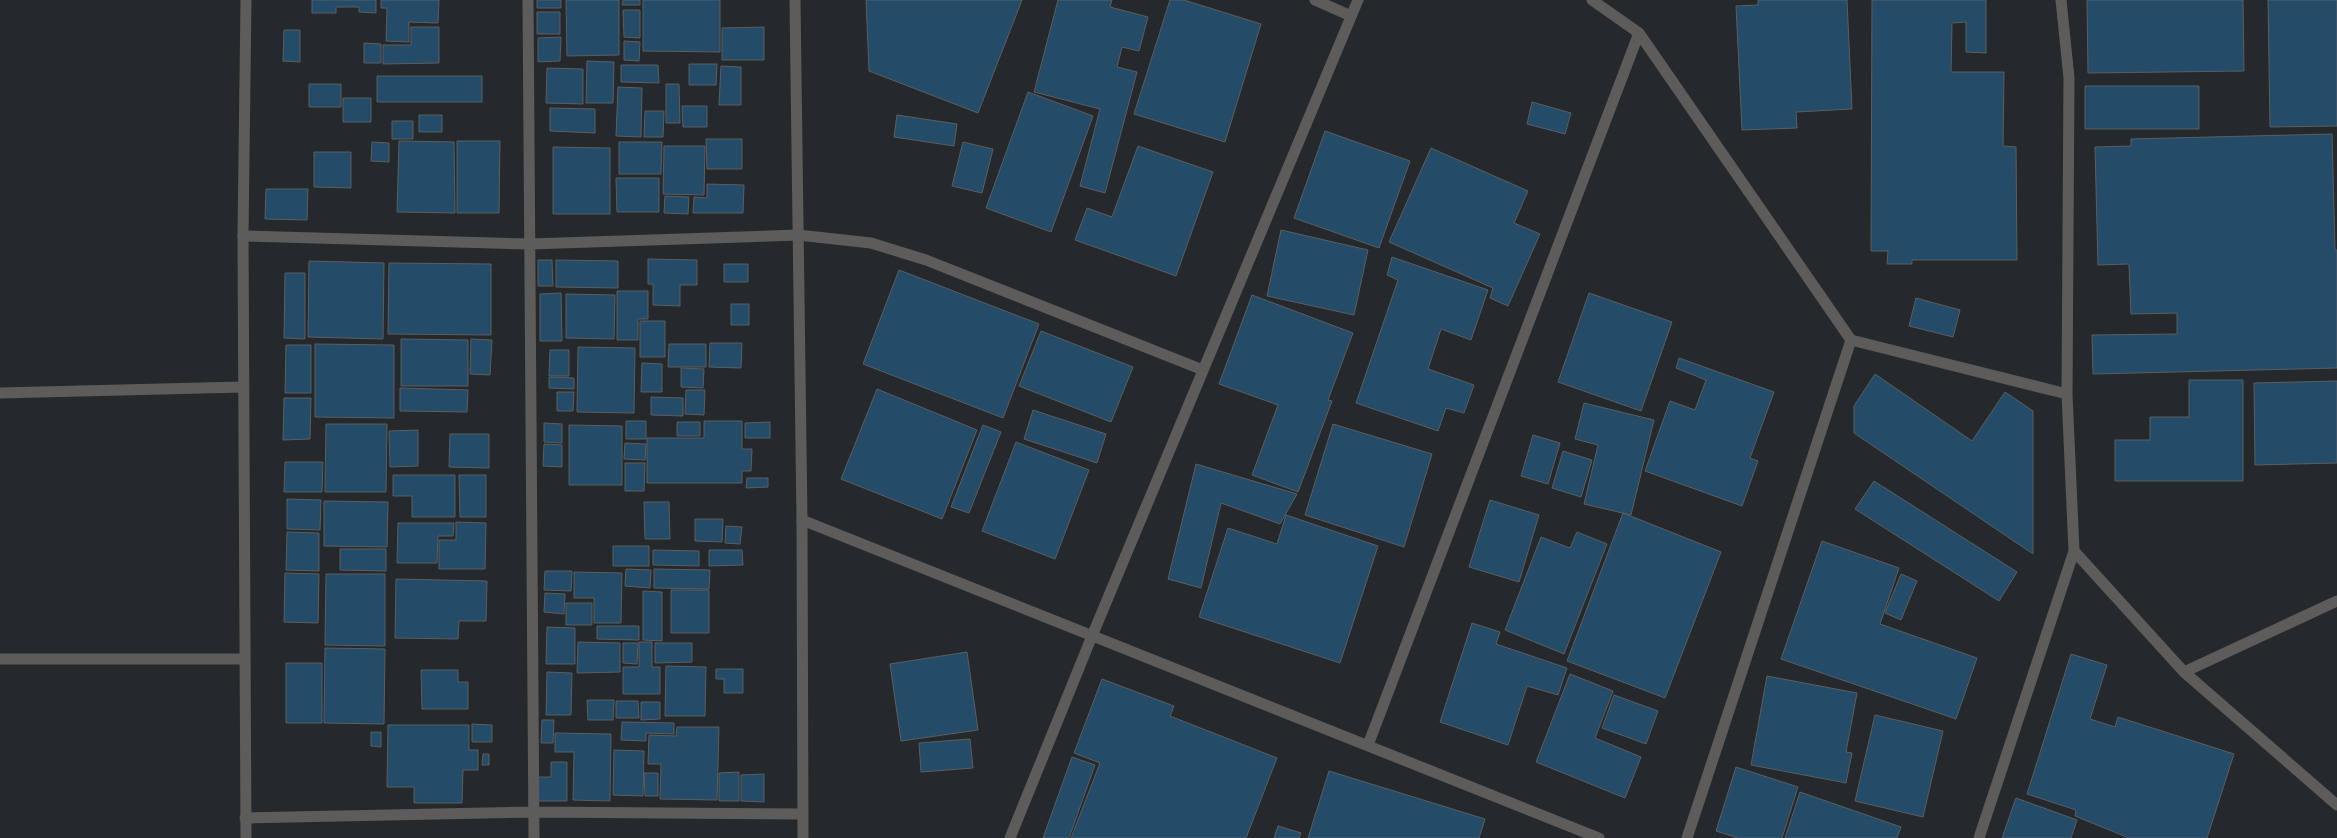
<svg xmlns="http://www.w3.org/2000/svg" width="2337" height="838" viewBox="0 0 2337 838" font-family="'Sofia Sans Condensed',sans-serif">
  <rect width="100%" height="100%" fill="#26292b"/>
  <path fill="#244b68" stroke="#5b5e60" d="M312,0H376V13L359,12V7H336V13H312Z
    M381,0H439L438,23L409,22V42L386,41L387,8H381Z
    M537,0H561V8H537Z
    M566,0H619V55L567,56Z
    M623,0H640V5H622Z
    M643,0H720V52L643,51Z
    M866,0H1022L978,113L869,71Z
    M1058,0H1112L1110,7L1148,17L1139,51L1122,47L1117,67L1137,72L1105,193L1080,186L1100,109L1034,92Z
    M1170,0H1184L1261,24L1225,142L1134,114Z
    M1758,0H1847L1852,109L1796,112L1797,128L1742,130L1736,6L1758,5Z
    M1872,0H1986V53L1966,52V22L1952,23L1951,72H2004L2003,146L2016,147L2017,260H1912V264H1887L1888,251H1871Z
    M2087,0H2243L2244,71L2088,73Z
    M2268,0H2337V126L2270,127Z
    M623,10H640V38L624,37Z
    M537,12H560V34H537Z
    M411,27H439V63L383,64V45H411Z
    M764,27V60H722V28Z
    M284,30H300V62L283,61Z
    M561,37L560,61L538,62V38Z
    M624,41L640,42L639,61L624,60Z
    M364,43L381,44V63H364Z
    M587,61L614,62L613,103H586Z
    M689,64H717L716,85H689Z
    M621,65H658L659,83L621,82Z
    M721,66L741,67V105H719Z
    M547,68L583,69V104L546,103Z
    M377,76H482V102H377Z
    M309,84H341V107H309Z
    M666,84H679L680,123H666Z
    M2085,86H2199V129H2085Z
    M618,87L642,88L641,137L616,136Z
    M1028,92L1093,116L1051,232L986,208Z
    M343,98H371V122H343Z
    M1532,102L1571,113L1565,134L1527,124Z
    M682,106H707V127H683Z
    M550,108L595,109V133L550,131Z
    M645,111H664L663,137H644Z
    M419,115H442V132H419Z
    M897,115L957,124L954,146L894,137Z
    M392,121H413V139H392Z
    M1325,131L1410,161L1379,248L1294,218Z
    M2332,134L2335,250H2337V368L2093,374L2092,335L2177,334V313L2131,314L2129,264L2098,265L2095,147L2131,146V139Z
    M706,139H742V169H707Z
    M399,141L454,142L455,213L397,212Z
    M457,141H500L499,213H457Z
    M372,142L389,143V162L371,161Z
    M619,142H662L661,174H619Z
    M963,142L993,149L982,193L952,186Z
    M664,146H705L704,195L663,194Z
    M1138,146L1213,172L1176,276L1075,240L1087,208L1112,217Z
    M553,147L610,148V214H553Z
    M1431,148L1528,191L1514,223L1540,234L1508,306L1490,298L1493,288L1389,242Z
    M314,152H351V188L314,187Z
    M616,178H659V212H617Z
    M707,184L744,185L743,213H693L694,197L707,198Z
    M266,189H308L307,220L265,219Z
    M665,196L689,197L688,214L664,213Z
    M1281,230L1368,250L1354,315L1267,296Z
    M1392,257L1488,290L1471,340L1441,329L1428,369L1474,385L1464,413L1446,408L1438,431L1356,403L1398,280L1387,275Z
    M648,259L697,260V285H680V306L653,305V284H648Z
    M538,260H552L553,286H538Z
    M556,260L618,261V288L556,287Z
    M309,261L384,263L383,339L308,337Z
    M389,263L491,264V335L388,334Z
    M724,264H748V282H724Z
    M899,270L1039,324L1003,418L863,364Z
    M285,273H305V339L284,338Z
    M617,291H648V319H638V340H617Z
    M561,293L562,341H540V294Z
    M1589,293L1672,322L1641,411L1558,382Z
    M566,294L615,295L614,339L566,338Z
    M1252,295L1353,333L1328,400L1332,401L1298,492L1252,475L1278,405L1219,384Z
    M1916,298L1960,310L1953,337L1909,326Z
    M731,304H749V325H731Z
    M640,321H665V357H640Z
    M1041,331L1133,367L1111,422L1019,386Z
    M401,339L468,340V386H401Z
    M471,339L492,340L490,375L470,374Z
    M710,343H742L741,368L709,367Z
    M315,344L394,345V418L315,417Z
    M669,344H706V367H668Z
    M286,345H311V393H285Z
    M578,347L635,348L634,413L577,412Z
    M550,350H569V376H549Z
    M1679,358L1774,392L1750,458L1758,461L1742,506L1645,471L1670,401L1695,410L1706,380L1676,368Z
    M642,363L662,364V392H641Z
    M681,368L704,369L703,388L681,387Z
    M1875,374L1972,441L2005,392L2033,411V554L1854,433V406Z
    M549,377L574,378V389L549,388Z
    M2189,380H2243V481H2115V440H2150V417H2189Z
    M2337,381V463L2255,465L2254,383Z
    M400,388L468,390L467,412L400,411Z
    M877,389L977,430L942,519L841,479Z
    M686,390H705L704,415L685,414Z
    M557,392H574L573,411H557Z
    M651,397L683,398V416L651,415Z
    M284,398H311L310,439L283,440Z
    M1584,403L1654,420L1631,515L1584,504L1598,445L1575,439Z
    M1033,410L1106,434L1097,463L1024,439Z
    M626,421H646V439H626Z
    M704,421H742V449H752L751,471H742V483H647V438H704Z
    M677,422H700V436H677Z
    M770,422V438H745V423Z
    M544,423L562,424V443L544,442Z
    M326,424H387L386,492H325Z
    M1333,424L1432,454L1404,547L1305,515Z
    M569,425L622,426V485H569Z
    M983,425L1001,432L969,513L951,507Z
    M418,430V466L390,467L389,431Z
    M450,434H489V468L449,467Z
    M1533,435L1560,443L1548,484L1521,476Z
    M1016,442L1089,470L1055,559L982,531Z
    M625,443L646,444L645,460L624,459Z
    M544,444L562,445V467L543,466Z
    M1563,451L1592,460L1581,497L1552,488Z
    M285,462H323L322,492H284Z
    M625,463H645L644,491H625Z
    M1196,464L1297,494L1280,524L1221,503L1201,588L1168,579Z
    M393,475H455V517H412V496H393Z
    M459,475H486V517H460Z
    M747,478H768V487L746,488Z
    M1874,481L2017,572L1999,601L1855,509Z
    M287,499L321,500L320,530L287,529Z
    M1490,500L1539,515L1519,582L1469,567Z
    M324,501L388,502L387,547L324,546Z
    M644,502H669L670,539H645Z
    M1623,513L1721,552L1665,698L1567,661Z
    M1286,515L1378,546L1340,663L1199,617L1228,528L1277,544Z
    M695,519H723L722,542L695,541Z
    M456,522L486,523L485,569H439V540H456Z
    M398,523H454L453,536H438L437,563H397Z
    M726,526L742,527L740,544L725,543Z
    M287,532L319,533V571L286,570Z
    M1577,532L1607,544L1564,654L1505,630L1541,537L1570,548Z
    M1822,541L1899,568L1880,624L1977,658L1956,719L1781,659Z
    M613,546H649V566H613Z
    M340,549H386V571L340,570Z
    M653,550L699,551V566L653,565Z
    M709,550H742L743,565L709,566Z
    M626,569L651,570L650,588L625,586Z
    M654,569L710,570L709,589L654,588Z
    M545,571H572L571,591L544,590Z
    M574,572L622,573L621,623H594V598H574Z
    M285,573L319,574L318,623L284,622Z
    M326,574H385V646L325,645Z
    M1901,574L1917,581L1901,620L1885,613Z
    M396,579L487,581L486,621H459L458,639L395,638Z
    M671,590H709V633H671Z
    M643,591L662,592V641L643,640Z
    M545,593L565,594L564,614L544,612Z
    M566,603H592V625H566Z
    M1472,623L1500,632L1496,644L1567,668L1558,695L1527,686L1508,745L1440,722Z
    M597,626H639V640L597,639Z
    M547,627L575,628V664H546Z
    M578,642L620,643V672L577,673Z
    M639,642H652V667H660V694H623V667H639Z
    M623,643H638L637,664L623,663Z
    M655,643H692V662L655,663Z
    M325,648L385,649L384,724L324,723Z
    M967,652L978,730L901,741L890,664Z
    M2071,654L2107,665L2090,719L2115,727L2118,717L2234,754L2207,838H2129L2075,816L2076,810L2027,794Z
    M286,663H322V723H286Z
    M666,666L706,667L705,716H665Z
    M716,669H743V693H724V679H716Z
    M421,670H458V682H468V709H422Z
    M547,672L572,673L571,715H546Z
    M1570,674L1613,691L1595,738L1641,757L1625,798L1536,762Z
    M1767,676L1857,693L1846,752L1852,753L1846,783L1751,765Z
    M1102,679L1174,706L1170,716L1277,758L1246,838H1071L1100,763L1074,753Z
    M1614,695L1658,711L1646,744L1602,728Z
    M587,700H614L613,720H588Z
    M616,701H638L639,718H616Z
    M641,702H660V719L641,720Z
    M1875,715L1943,731L1923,817L1855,801Z
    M542,720H554L553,743H541Z
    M622,722L674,723V734L646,733V741L621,740Z
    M472,724L492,725V742H472Z
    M388,725H469V750H478V770H463L462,803H414V787H387Z
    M677,727H719L717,800L660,799L661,764H648L649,735L676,736Z
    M371,732H381V747L371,746Z
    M555,733L611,734L610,801L573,800L574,752H555Z
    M970,739L973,768L921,772L919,743Z
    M614,750L644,751L643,796L613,795Z
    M483,754H489V765H482Z
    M1072,757L1095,765L1069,838H1043Z
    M551,762H567V801H535L534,777H551Z
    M1736,767L1798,787L1782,838H1738L1716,831Z
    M1329,771L1485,819L1479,838H1308Z
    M739,772V801H719V773Z
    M644,773H658V796H645Z
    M764,774V802L741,801V775Z
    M1800,792L1901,827L1897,838H1785Z
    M2016,798L2077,820L2071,838H2002Z
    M1278,826L1301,833L1299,838H1274Z"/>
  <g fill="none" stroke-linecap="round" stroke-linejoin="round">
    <path stroke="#5d5c5b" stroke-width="11" d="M1315,0L1351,16
      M1592,0L1639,33L1851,340L2067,394L2074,551L2184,672L2337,805
      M2061,0L2069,78L2067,394
      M798,235L871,243L926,260L1203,370
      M802,520L1599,838
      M2184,672L2337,601
      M1368,745L1639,33
      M1010,838L1092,636L1358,0
      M1687,838L1851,340
      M1979,838L2074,551"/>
    <path stroke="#5d5c5b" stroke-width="11" d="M528,0L534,838
      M795,0L802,520L803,838
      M243,236L530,244L798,235
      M0,393L243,387
      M0,659H244
      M245,818L534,812L802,814"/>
    <path stroke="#5d5c5b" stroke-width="11" d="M246,0L243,236L246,838"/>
  </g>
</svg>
